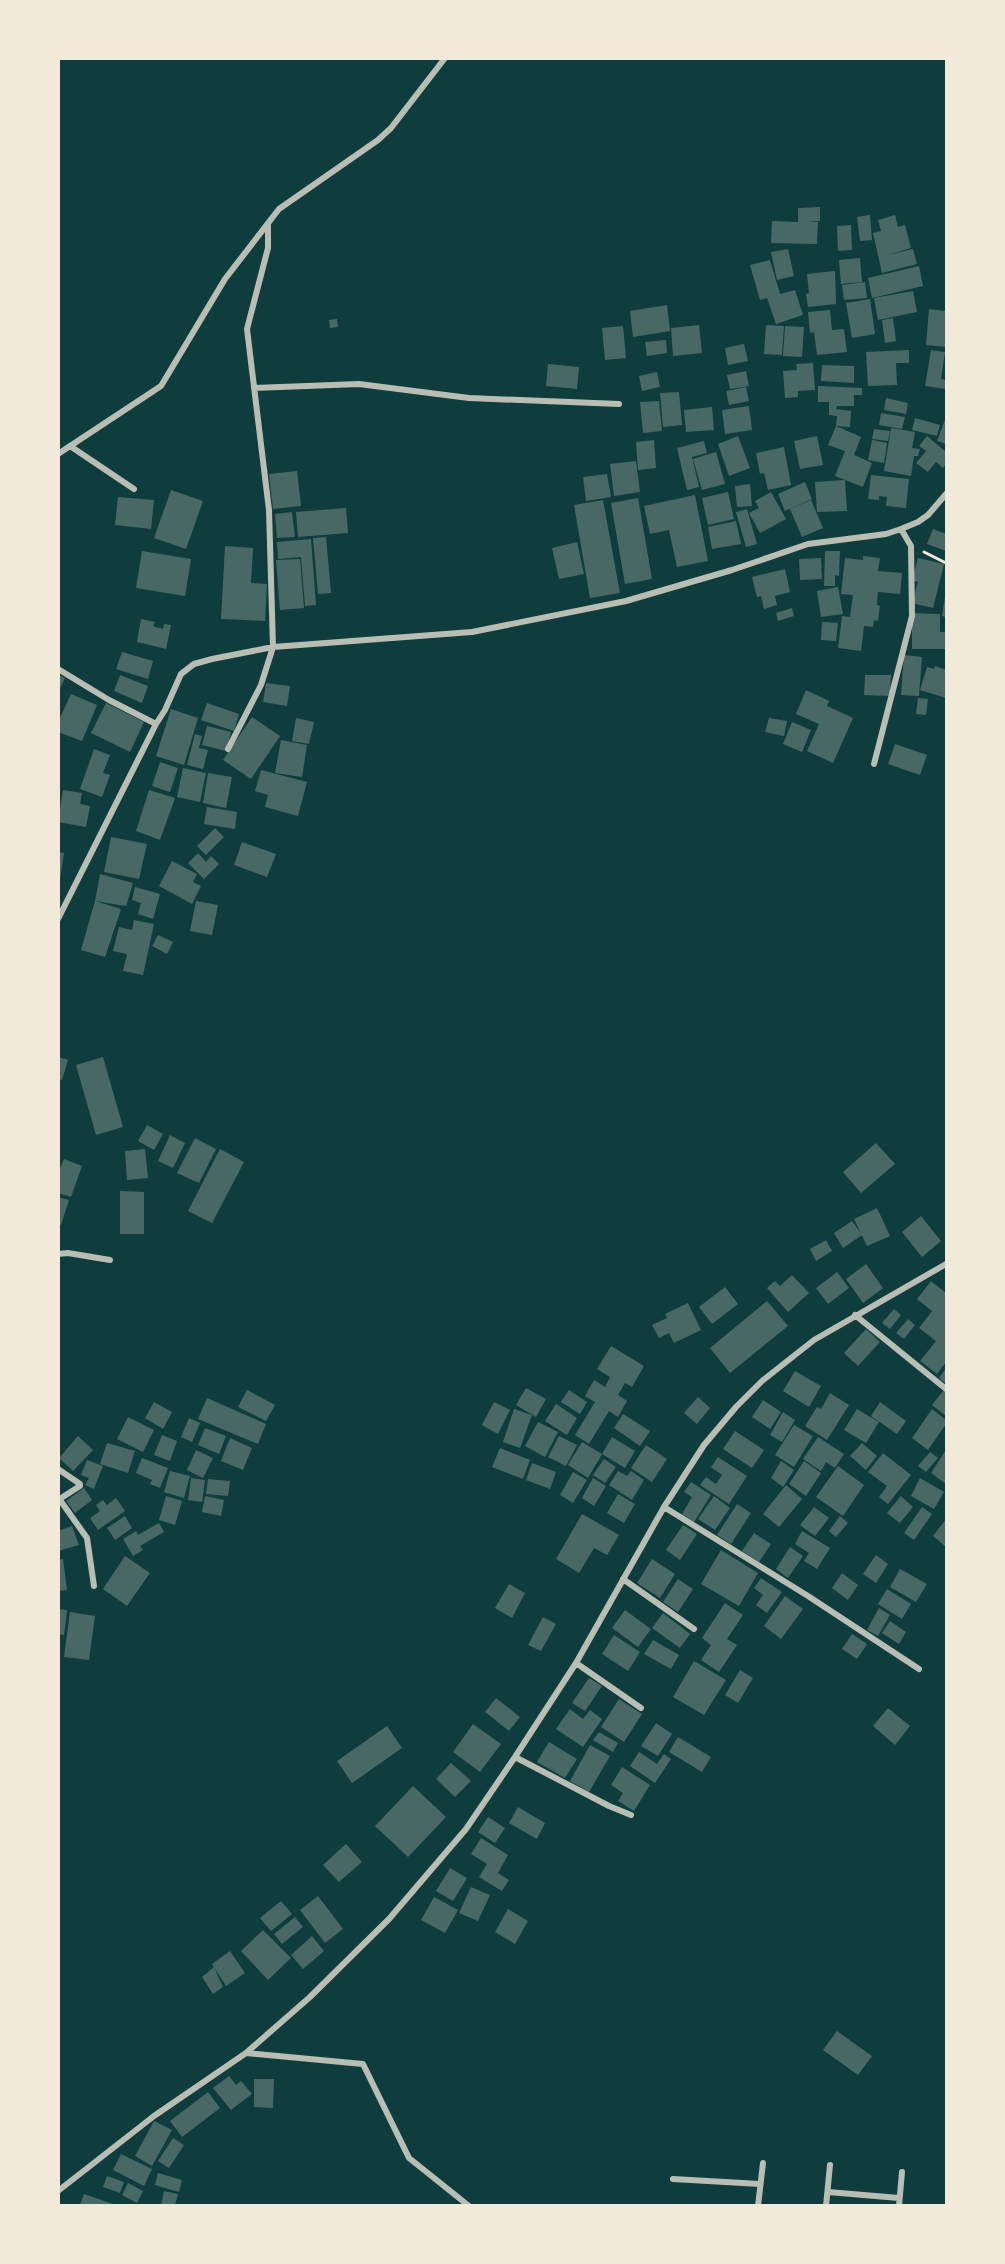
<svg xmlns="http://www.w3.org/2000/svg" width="1005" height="2264" viewBox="0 0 1005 2264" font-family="Figtree,sans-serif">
  <rect width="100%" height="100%" fill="#0f3d3e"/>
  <path fill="#486865" d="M820,207V221H808L818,222L817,244L771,243L772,221L798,222V208Z
    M870,215L872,240L860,241L857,217Z
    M895,215L898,227L905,225L911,248L888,255L913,249L917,264L882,273L873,233L881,231L878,220Z
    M851,225L852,250L838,251L837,226Z
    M788,249L794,276L777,280L771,252Z
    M860,258L862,282L841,284L839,260Z
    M770,260L780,294L795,290L803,315L776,324L767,298L760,300L750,265Z
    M919,266L923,286L872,298L868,278Z
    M835,271L836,304L808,307L806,294L809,293L807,274Z
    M865,282L867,298L844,300L842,285Z
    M913,291L917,312L878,320L874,298Z
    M870,299L875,334L852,338L846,303Z
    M667,305L670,331L633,337L630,311Z
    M929,309L946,311V347L926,345Z
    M830,310L832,330L844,329L847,352L817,355L814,332L810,333L808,312Z
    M893,318L896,341L885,343L882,320Z
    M337,319L338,327L330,328L329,320Z
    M699,325L702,353L673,356L671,328Z
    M766,325L784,326L782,355L764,354Z
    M623,326L626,358L605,360L602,328Z
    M785,326L804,327L802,357L783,356Z
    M666,340L667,353L647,356L645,342Z
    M744,344L748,361L728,365L725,348Z
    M909,350V363H896L897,385L868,386L866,352Z
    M931,350L945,352L941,379L946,380V389L925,386Z
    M813,363L815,390L798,391V397L785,398L783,371L797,370L796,364Z
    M548,364L579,367L577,389L546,386Z
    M822,365L854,366V383L821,381Z
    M746,371L749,386L730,389L727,375Z
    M657,372L660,387L642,391L639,376Z
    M818,386L862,388V395H854V406H837L836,409L851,411L850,427L836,426L837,416L829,415V402H818Z
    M746,387L749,401L729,405L726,391Z
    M679,392L682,425L663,427L660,393Z
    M886,398L908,403L906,414L884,410Z
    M659,401L662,431L643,433L640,402Z
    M749,406L752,430L725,434L722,410Z
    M712,407L714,430L686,432L684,410Z
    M881,413L905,417L902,429L879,425Z
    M946,417V444L937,441Z
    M915,418L940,425L937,436L912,430Z
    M836,426L861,437L854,455L872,463L863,487L835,476L845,451L828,445Z
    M891,428L915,432L912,448L920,449L918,456H914L911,476L884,471Z
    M874,429L890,431L888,441L872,439Z
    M738,436L750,468L729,476L718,444Z
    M817,436L823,465L800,469L794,441Z
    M927,436L946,452V464L943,468L936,462L928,472L916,463L926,451L919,446Z
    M654,440L656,468L638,470L636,442Z
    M872,440L887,443L884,463L868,460Z
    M704,441L707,453L692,457L699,487L687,490L677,448Z
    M784,447L791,485L768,490L764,473L760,474L756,453Z
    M716,452L725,484L702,490L693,459Z
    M636,461L640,492L614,496L610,464Z
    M297,471L301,506L273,509L269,474Z
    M607,474L611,497L586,501L583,477Z
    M871,475L909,479L906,508L886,506L887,497L879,496V500L868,499Z
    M845,480L847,511L817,512L815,482Z
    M805,482L812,499L785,511L778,494Z
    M750,484L752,506L737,507L735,486Z
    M171,490L203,501L186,549L154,538Z
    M728,492L734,519L708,525L702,498Z
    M771,492L786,519L760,533L749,513L759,508L755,501Z
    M695,495L708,561L677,567L669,530L650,534L644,506Z
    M118,497L154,500L151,529L115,525Z
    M638,498L652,579L625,584L611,503Z
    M603,500L620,593L590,598L574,505Z
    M811,500L823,528L802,537L790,509Z
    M346,508L348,533L298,537L296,512Z
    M747,509L757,544L746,547L736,512Z
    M292,512L295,537L277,538L275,514Z
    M736,521L741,544L712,549L708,527Z
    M933,529L946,534V551L927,544Z
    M326,537L331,593L318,594L313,538Z
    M311,539L316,605L305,606L301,557L278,559L277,542Z
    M577,542L584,574L559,579L552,548Z
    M225,546L253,548L251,583L267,584L265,621L221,619Z
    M142,551L191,559L185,596L136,588Z
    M825,551H840L839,576L835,575V586H824Z
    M863,556L880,558L878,571L902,573L900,594L878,592L877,605L880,606L878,621L874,620L873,627L864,626L861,651L838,648L842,616L850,617L853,595L841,594L845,558L863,560Z
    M821,558L822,579L800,580L799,559Z
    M918,558L944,564L933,608L912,603L918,582L912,580Z
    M300,559L304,608L280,610L276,560Z
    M785,569L790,592L775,596L777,605L764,609L761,596L757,597L752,577Z
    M838,587L843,614L821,617L817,591Z
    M945,597H946V617L942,616Z
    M792,608L794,616L778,621L776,613Z
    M912,613L940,614V632H946V649H912Z
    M141,619L155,622L153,626L163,629L164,624L171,625L166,649L137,642Z
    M822,622L838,623L836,641L821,640Z
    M122,652L153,661L148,679L116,669Z
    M904,655L922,657L919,696L901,695Z
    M935,666L946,670V698L920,690L927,667L934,669Z
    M58,675L65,678L58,692Z
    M120,675L148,686L142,703L114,691Z
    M865,675H891L890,696L864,695Z
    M266,683L290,686L287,706L263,702Z
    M806,690L829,701L827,706L853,718L833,763L807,751L819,724L796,714Z
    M71,694L97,705L82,741L58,732V722Z
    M918,698L928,699L926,715L916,714Z
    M106,703L144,722L130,752L91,733Z
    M207,703L239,714L234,731L201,720Z
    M171,709L198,718L184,765L156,756Z
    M252,717L280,736L251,779L223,760Z
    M296,718L314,722L309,744L292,741Z
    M769,718L787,721L784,736L765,732Z
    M792,722L811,730L802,752L783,744Z
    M207,726L231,732L226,751L202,745Z
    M195,734L202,736L199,748L208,750L203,769L187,765Z
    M281,740L307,745L302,777L275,773Z
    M895,744L927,755L920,775L888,764Z
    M94,749L110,755L103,773L110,775L102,797L80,789Z
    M160,762L178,768L170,792L152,786Z
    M183,768L206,773L200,802L177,797Z
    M261,770L307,782L298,816L265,807L268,795L255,791Z
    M208,773L232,777L226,808L203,803Z
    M63,790L82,793L80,804L90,806L86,827L58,822Z
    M149,790L175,798L160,840L136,831Z
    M207,807L237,812L235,829L204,824Z
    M215,828L224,837L206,855L197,846Z
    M111,837L147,844L139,879L104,872Z
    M242,842L276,854L267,877L234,865Z
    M58,852L64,853L60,880H58Z
    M198,853L206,862L211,856L219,864L204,879L188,863Z
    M172,861L197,874L193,882L201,886L192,904L159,886Z
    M100,874L133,883L126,906L95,901Z
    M135,887L160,894L153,919L138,914L141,903L132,900Z
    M95,901L121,909L105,957L81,950Z
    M196,901L218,905L212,935L190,931Z
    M134,920L154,924L143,975L123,971L127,954L113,951L119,927L132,930Z
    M158,935L173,942L167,954L152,946Z
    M58,1057L68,1060L62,1080L58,1079Z
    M103,1057L123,1127L96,1135L76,1065Z
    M147,1125L163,1134L154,1150L138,1141Z
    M170,1135L185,1143L173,1168L158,1161Z
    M195,1138L216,1149L199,1183L177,1173Z
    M876,1143L895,1164L861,1193L843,1172Z
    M145,1149L148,1178L127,1180L125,1151Z
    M220,1149L244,1162L212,1223L188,1211Z
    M64,1159L82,1166L71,1197L58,1193V1173Z
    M120,1191L144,1192V1234H120Z
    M58,1197L69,1200L61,1225L58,1224Z
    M877,1208L890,1236L867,1246L854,1219Z
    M921,1216L941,1241L922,1257L902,1232Z
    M852,1221L862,1235L843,1248L834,1233Z
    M826,1240L832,1251L816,1261L810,1249Z
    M866,1264L883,1288L863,1303L846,1279Z
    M837,1272L849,1288L828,1304L816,1288Z
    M792,1275L809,1293L788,1312L767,1288L775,1281L780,1286Z
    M931,1281L946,1293V1362L937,1374L920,1361L936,1341L919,1328L932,1311L917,1299Z
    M725,1287L738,1304L712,1324L699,1307Z
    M767,1301L788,1326L730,1373L710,1348Z
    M688,1303L701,1330L674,1343L669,1333L659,1338L652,1325L667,1318L665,1314Z
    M894,1309L901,1315L890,1329L882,1323Z
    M908,1319L915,1325L904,1339L896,1333Z
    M866,1329L880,1342L858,1366L844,1353Z
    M611,1346L644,1366L632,1387L625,1383L618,1395L627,1401L618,1417L609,1411L589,1444L575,1435L595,1402L585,1396L594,1380L605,1387L610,1377L597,1369Z
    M946,1368V1384L939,1378Z
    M795,1371L821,1386L809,1407L783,1391Z
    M526,1388L546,1399L536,1417L516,1405Z
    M247,1390L275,1405L266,1421L238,1407Z
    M569,1390L587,1402L580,1414L561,1402Z
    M944,1390L946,1392V1416L932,1405Z
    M830,1393L849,1405L827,1440L805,1426L817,1407L821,1409Z
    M698,1397L710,1408L697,1424L684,1413Z
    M207,1398L266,1424L258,1444L198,1419Z
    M763,1400L781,1412L770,1429L752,1417Z
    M154,1402L172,1412L163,1429L145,1418Z
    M494,1402L510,1410L498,1434L482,1425Z
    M880,1402L906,1421L897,1434L871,1416Z
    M556,1404L577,1418L567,1435L545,1421Z
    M514,1409L532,1415L520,1448L503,1442Z
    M857,1409L879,1422L866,1443L844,1430Z
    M932,1409L946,1420V1424L928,1450L912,1438Z
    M783,1412L795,1420L782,1442L770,1435Z
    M623,1414L650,1431L640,1446L614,1428Z
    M128,1417L154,1430L143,1452L117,1439Z
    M189,1418L200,1423L192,1442L181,1437Z
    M538,1422L558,1432L545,1457L525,1446Z
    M794,1425L813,1436L794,1467L775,1455Z
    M205,1428L226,1436L219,1454L198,1445Z
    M735,1431L764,1450L752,1468L723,1449Z
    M162,1435L177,1441L170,1461L154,1455Z
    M78,1436L93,1450L73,1471L59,1458Z
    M559,1436L577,1445L566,1466L548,1457Z
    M612,1437L635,1451L625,1468L602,1454Z
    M818,1437L844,1454L835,1468L826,1462L821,1471L803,1459Z
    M230,1438L252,1448L243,1470L221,1461Z
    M582,1442L602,1454L588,1478L568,1465Z
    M107,1443L135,1451L128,1473L100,1464Z
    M862,1443L877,1456L866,1470L850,1456Z
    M646,1445L667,1459L652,1482L631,1468Z
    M500,1448L530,1460L523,1479L492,1467Z
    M196,1450L213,1458L203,1478L187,1470Z
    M946,1450V1484L931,1473Z
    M930,1452L938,1458L926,1472L918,1466Z
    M883,1453L911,1475L888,1504L879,1497L887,1486L868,1472Z
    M718,1457L747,1476L729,1504L700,1485L706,1477L716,1484L722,1475L711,1467Z
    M142,1458L168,1468L160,1488L150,1484L152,1480L136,1473Z
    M604,1459L616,1467L605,1483L593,1475Z
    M87,1460L103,1466L94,1489L85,1485L89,1478L81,1475Z
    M781,1461L794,1470L783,1487L771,1478Z
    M804,1461L821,1473L806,1496L789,1484Z
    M532,1463L556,1472L550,1489L526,1480Z
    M838,1466L864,1485L843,1516L816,1497Z
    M170,1471L190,1476L184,1498L164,1492Z
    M618,1471L627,1476L631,1471L644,1480L632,1500L609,1485Z
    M573,1472L587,1480L573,1503L560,1495Z
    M191,1478L205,1480L202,1502L188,1500Z
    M593,1478L606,1486L594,1506L582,1498Z
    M920,1478L944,1492L934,1509L911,1496Z
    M208,1479L230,1481L228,1496L206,1494Z
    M691,1482L711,1495L694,1522L682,1514L692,1497L684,1492Z
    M786,1485L802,1499L779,1527L763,1514Z
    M84,1488L92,1500L75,1513L66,1501Z
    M618,1494L635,1504L624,1523L607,1513Z
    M166,1496L182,1501L175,1525L159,1520Z
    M205,1496L224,1500L221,1516L202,1512Z
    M714,1496L730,1508L715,1530L698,1519Z
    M901,1496L913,1507L900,1523L887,1513Z
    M116,1498L125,1511L98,1530L90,1518L100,1511L96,1505L103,1500L107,1505Z
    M737,1504L751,1513L731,1544L717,1535Z
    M814,1507L829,1518L815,1536L800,1525Z
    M922,1507L932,1514L914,1540L904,1533Z
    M582,1514L619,1535L607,1555L594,1548L579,1573L556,1559Z
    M125,1516L132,1528L115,1540L107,1528Z
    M840,1516L848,1523L836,1537L829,1531Z
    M946,1519V1547L933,1536Z
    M159,1523L164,1532L140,1546L143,1550L133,1556L123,1539L136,1531L138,1535Z
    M683,1525L697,1534L680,1560L666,1550Z
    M72,1526L79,1545L58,1551V1531Z
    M802,1531L830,1548L817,1569L804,1561L809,1553L795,1544Z
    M754,1533L771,1544L759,1562L742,1551Z
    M790,1547L803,1556L788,1578L776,1569Z
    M721,1550L758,1573L739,1606L701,1584Z
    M876,1555L888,1564L876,1583L863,1574Z
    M125,1556L150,1573L127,1606L103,1589Z
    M63,1559L67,1590L58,1591V1560Z
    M652,1559L675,1574L660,1598L637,1583Z
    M900,1569L927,1584L916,1602L890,1587Z
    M842,1573L858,1585L848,1600L832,1588Z
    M761,1578L782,1592L767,1613L756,1605L763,1595L754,1588Z
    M678,1579L693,1589L678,1612L663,1602Z
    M509,1584L525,1593L512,1618L495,1608Z
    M887,1589L911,1604L902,1619L878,1604Z
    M785,1596L803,1609L781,1639L764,1626Z
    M725,1603L743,1615L727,1639L737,1645L719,1672L701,1660L711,1645L702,1638Z
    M879,1608L890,1615L878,1636L867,1630Z
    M58,1609L67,1610L64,1635L58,1634Z
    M625,1610L651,1629L638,1647L612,1628Z
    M70,1612L95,1616L89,1660L64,1657Z
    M663,1613L690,1634L680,1648L652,1628Z
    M543,1617L556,1624L541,1651L528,1645Z
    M890,1621L906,1632L899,1644L882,1633Z
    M852,1634L867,1644L857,1659L842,1649Z
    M614,1635L640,1652L628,1671L602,1654Z
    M653,1640L679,1655L671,1669L644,1654Z
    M694,1661L726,1680L704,1715L673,1697Z
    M740,1670L753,1678L738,1703L725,1695Z
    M589,1678L602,1686L585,1711L572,1703Z
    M496,1698L520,1717L509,1731L485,1712Z
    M619,1699L642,1714L624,1742L601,1727Z
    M888,1708L910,1726L895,1745L873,1726Z
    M570,1709L583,1719L590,1710L602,1719L583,1747L556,1729Z
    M656,1723L672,1734L658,1756L641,1746Z
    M473,1724L501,1744L480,1772L453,1752Z
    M387,1726L402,1748L352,1783L337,1761Z
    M599,1732L618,1743L613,1752L593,1740Z
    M678,1737L711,1757L702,1772L669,1752Z
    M549,1742L577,1759L565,1778L537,1762Z
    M590,1745L610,1756L589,1792L570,1781Z
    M639,1752L657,1764L664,1754L671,1759L655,1783L630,1766Z
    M451,1763L471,1781L455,1797L436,1779Z
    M622,1767L650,1785L634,1811L618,1801L623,1793L611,1785Z
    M413,1786L446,1817L408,1857L375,1826Z
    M518,1807L545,1823L537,1839L509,1823Z
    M488,1817L505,1828L495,1843L478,1832Z
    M481,1838L508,1855L498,1873L509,1880L502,1891L479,1877L487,1864L471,1854Z
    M346,1844L362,1862L339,1882L323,1865Z
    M450,1868L467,1878L453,1901L436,1891Z
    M471,1887L490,1895L478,1921L459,1913Z
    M318,1896L343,1929L325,1943L300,1910Z
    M434,1897L458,1910L445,1933L421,1920Z
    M281,1901L292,1914L271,1931L260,1918Z
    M508,1909L528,1921L515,1944L495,1932Z
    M295,1917L303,1927L282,1944L274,1934Z
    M263,1930L291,1958L268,1980L241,1951Z
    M312,1936L324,1951L303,1969L291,1955Z
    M230,1951L245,1973L226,1986L212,1964Z
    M214,1967L223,1987L213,1994L202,1977Z
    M837,2031L872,2056L858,2075L823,2050Z
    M229,2076L236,2085L241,2081L252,2094L231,2110L213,2088Z
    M254,2079H274L273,2108L254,2107Z
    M208,2092L220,2108L182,2137L170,2121Z
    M154,2121L172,2130L152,2166L135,2156Z
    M173,2138L184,2145L169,2168L158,2161Z
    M121,2154L152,2169L144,2186L113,2170Z
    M158,2173L182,2180L179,2192L155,2185Z
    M107,2176L124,2182L120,2193L103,2187Z
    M128,2183L143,2191L137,2203L122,2195Z
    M164,2191L178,2194L175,2205H161Z
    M84,2194L116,2205H80Z"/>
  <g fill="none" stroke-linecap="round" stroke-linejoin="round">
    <path stroke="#f1e9da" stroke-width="3" d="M924,552L946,563"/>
    <path stroke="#b8beb3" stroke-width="6" d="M254,388L359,384L469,398L619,404
      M70,446L134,489
      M58,454L161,386L225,279L279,209L378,140L391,128L445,58
      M58,669L109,700L156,724
      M228,749L261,685L273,647L269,510L247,329L268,248V224
      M874,764L912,616L911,546L901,529
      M58,919L156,724L165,710L181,674L194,664L212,659L273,647L472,632L626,601L732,570L808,544L886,534L901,529L918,522L928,515L946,494
      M58,1254L68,1253L110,1260
      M855,1315L946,1389
      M58,1469L80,1484V1486L58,1500
      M60,1500L87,1538L94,1586
      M664,1507L808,1596L919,1669
      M623,1579L694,1629
      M576,1663L641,1708
      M515,1757L609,1806L631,1815
      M246,2053L363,2064L409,2158L469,2206
      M673,2179L760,2184
      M58,2191L154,2116L246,2053L310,1997L389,1919L466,1829L515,1757L576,1663L664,1507L704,1445L736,1407L762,1381L814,1340L946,1264
      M828,2192L899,2198
      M758,2206L763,2163
      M826,2206L830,2165
      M899,2206L902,2172"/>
  </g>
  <rect width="1005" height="2264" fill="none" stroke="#f1e9da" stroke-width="120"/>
</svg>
